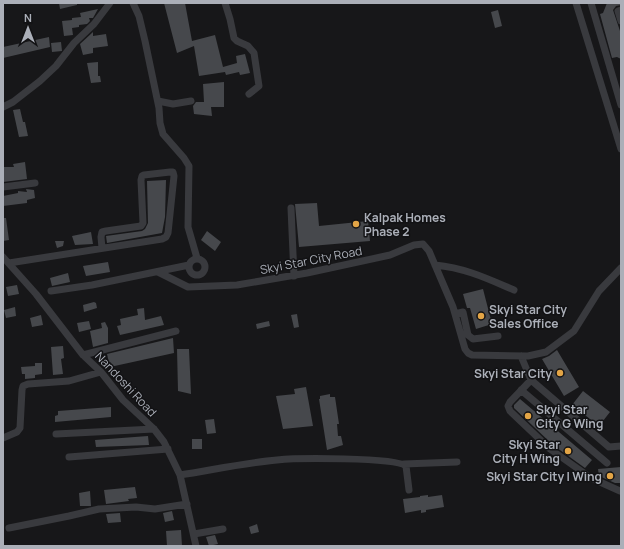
<svg xmlns="http://www.w3.org/2000/svg" width="624" height="549" viewBox="0 0 624 549" font-family="Manrope,sans-serif">
  <rect width="100%" height="100%" fill="#171719"/>
  <path fill="#46484c" d="M59,3H77V5L60,9Z
    M164,3H185L192,41L215,35L223,67L237,63L236,56L245,54L250,73L240,75L239,72L226,75L225,72L199,76L194,46L177,53Z
    M607,3H621V5L616,6L613,10L621,34V59L617,57L612,58L600,14L603,13Z
    M98,9L93,18H89L90,21L87,24L79,25V27L72,28L73,35L64,36L62,21L72,20V18L81,17L80,13Z
    M498,10L502,26L495,28L491,12Z
    M93,32V36L106,34L108,46L93,48V53L83,55L80,44Z
    M49,37L50,47L3,58V47Z
    M61,42L62,51L52,52L51,43Z
    M98,62V76H100L101,82L91,83L87,63Z
    M224,82V107H211L212,116L194,114L193,106L196,102H204L203,84Z
    M20,109L23,122H25L28,136L19,137L13,110Z
    M25,162L27,179L3,182V167H14L13,164Z
    M166,180L165,217L162,233L107,243L106,236L142,231L145,229L148,223L147,181Z
    M26,189L34,190L35,198L27,200V203L3,206V196L18,193V191L27,192Z
    M317,203L319,226L368,221L370,241L299,247L295,204Z
    M3,218H6L9,240L3,241Z
    M207,231L221,242L215,251L201,240Z
    M91,232L93,244L75,245L72,236Z
    M55,241H64L63,246L57,248Z
    M108,262L110,272L86,276L83,266Z
    M68,273L70,282L52,286L50,278Z
    M17,285L19,294L8,296L6,287Z
    M483,289L492,324L476,329L470,308H467L463,294Z
    M94,302L96,303L97,308L84,312L83,305Z
    M15,307L16,316L6,318L4,310Z
    M144,308L145,320L161,316L164,325L120,335L117,326L121,325L120,319L138,315L137,309Z
    M297,314L299,327L294,328L291,315Z
    M41,315L43,325L32,327L30,318Z
    M89,321L91,329L79,332L77,323Z
    M269,321L270,326L257,329L256,324Z
    M105,322L108,328V343L93,347L90,331L102,328L101,323Z
    M173,338L174,353L110,367L107,354Z
    M63,346L64,358L61,359L63,374L53,375L51,347Z
    M177,349H189L191,394L178,391Z
    M557,350L579,387L564,396L542,359L549,356Z
    M35,363H42V374L35,375V378L25,379V374H22L21,367L35,366Z
    M306,387L313,426L283,429L276,396L295,394L294,389Z
    M583,391L610,412L599,426L572,405Z
    M330,394V397H335L339,424H337L338,436H341L343,445L327,450L319,399H320V396Z
    M520,399L592,460L585,468L553,445L514,408V405Z
    M111,407V417L55,422V416L58,415V411Z
    M214,419L216,433L207,434L205,420Z
    M148,436L149,445L96,447L95,440Z
    M192,439H202V449H192Z
    M621,467V483H615L599,476L598,469Z
    M135,487L137,498L128,499L129,501L106,504L104,490Z
    M90,491L91,506H80L79,493Z
    M428,495V497L442,495L444,507L426,510V512L421,513V510L405,513L403,499L420,497V496Z
    M172,511L174,520L165,522L163,513Z
    M120,513L121,522L108,523L106,514Z
    M257,524L259,532L251,534L249,527Z
    M181,530L182,546H167L166,531Z
    M215,535L218,544L209,546L206,537Z"/>
  <g fill="none" stroke-linecap="round" stroke-linejoin="round">
    <path stroke="#393a3e" stroke-width="7" d="M133,3L139,16L145,41L159,108L160,123L163,134L184,158L189,166L188,227L197,258
      M225,3L230,19L234,38L237,41L248,46L254,53L259,86L249,94
      M576,3L621,149
      M591,3L621,105
      M621,10L618,11L621,21
      M158,101L173,104L191,101
      M3,107L13,102L40,81L56,66L74,43L94,24L110,3
      M3,187L35,183
      M291,208L294,276
      M3,257L36,294L83,355L101,372L123,400L154,429L164,442L180,475L196,546
      M189 267a8 8 0 1 1 16 0a8 8 0 1 1-16 0Z
      M9,263L162,239L166,237L168,233L174,176L173,172H170L144,175L142,176L141,180L143,223L141,226L106,231L102,232L101,237L102,248
      M435,265C465,268 486,278 514,290
      M158,272L188,287L237,285L307,273L390,255L414,245L423,244L429,251L453,307L465,349L468,353L472,355L528,356L546,352L574,331L599,291L621,268
      M51,291L92,285L189,265
      M455,314L463,312L468,335L473,339L498,336
      M83,355L176,331
      M521,356L531,380L609,447L621,446
      M531,380L510,402L508,406L510,411L550,449L591,478L620,491
      M521,390L607,463
      M56,434L154,429
      M3,438L17,432L20,428L22,390L23,386L28,384L69,381L101,372
      M69,457L168,449
      M404,464L457,462
      M180,475C212,470 244,463 277,460C295,458 395,457 406,466L409,490
      M9,528L69,516L99,509L136,507L155,509L187,504
      M194,534L223,529"/>
  </g>
  <g fill="#e3a546" stroke="#121214" stroke-width="1.5">
    <circle cx="356" cy="224" r="4"/>
    <circle cx="481" cy="316" r="4"/>
    <circle cx="560" cy="373" r="4"/>
    <circle cx="528" cy="416" r="4"/>
    <circle cx="568" cy="451" r="4"/>
    <circle cx="610" cy="476" r="4"/>
  </g>
  <g text-anchor="middle" dominant-baseline="central" stroke-width="3" stroke-linejoin="round" paint-order="stroke">
    <g font-size="12" font-weight="bold" fill="#abafb8" stroke="#121214" text-anchor="start">
      <text x="364" y="217">Kalpak Homes<tspan x="364" dy="14">Phase 2</tspan></text>
      <text x="489" y="309">Skyi Star City<tspan x="489" dy="14">Sales Office</tspan></text>
      <text x="552" y="373" text-anchor="end">Skyi Star City</text>
      <text x="536" y="409">Skyi Star<tspan x="536" dy="14">City G Wing</tspan></text>
      <text x="560" y="444" text-anchor="end">Skyi Star<tspan x="560" dy="14">City H Wing</tspan></text>
      <text x="602" y="476" text-anchor="end">Skyi Star City I Wing</text>
    </g>
    <g font-size="12" fill="#abafb8" stroke="#121214">
      <text transform="translate(311 260) rotate(-11)">Skyi Star City Road</text>
      <text transform="translate(126 384) rotate(47)">Nandoshi Road</text>
    </g>
  </g>
  <rect width="624" height="549" fill="none" stroke="#abafb8" stroke-width="8"/>
  <g transform="translate(28 28)" stroke="#121214" stroke-width="3" paint-order="stroke">
  <path d="M0-3L7 15L0 10L-7 15Z" fill="#abafb8"/>
  <text y="-6" font-size="11" font-weight="bold" text-anchor="middle" fill="#abafb8">N</text>
  </g>
</svg>
